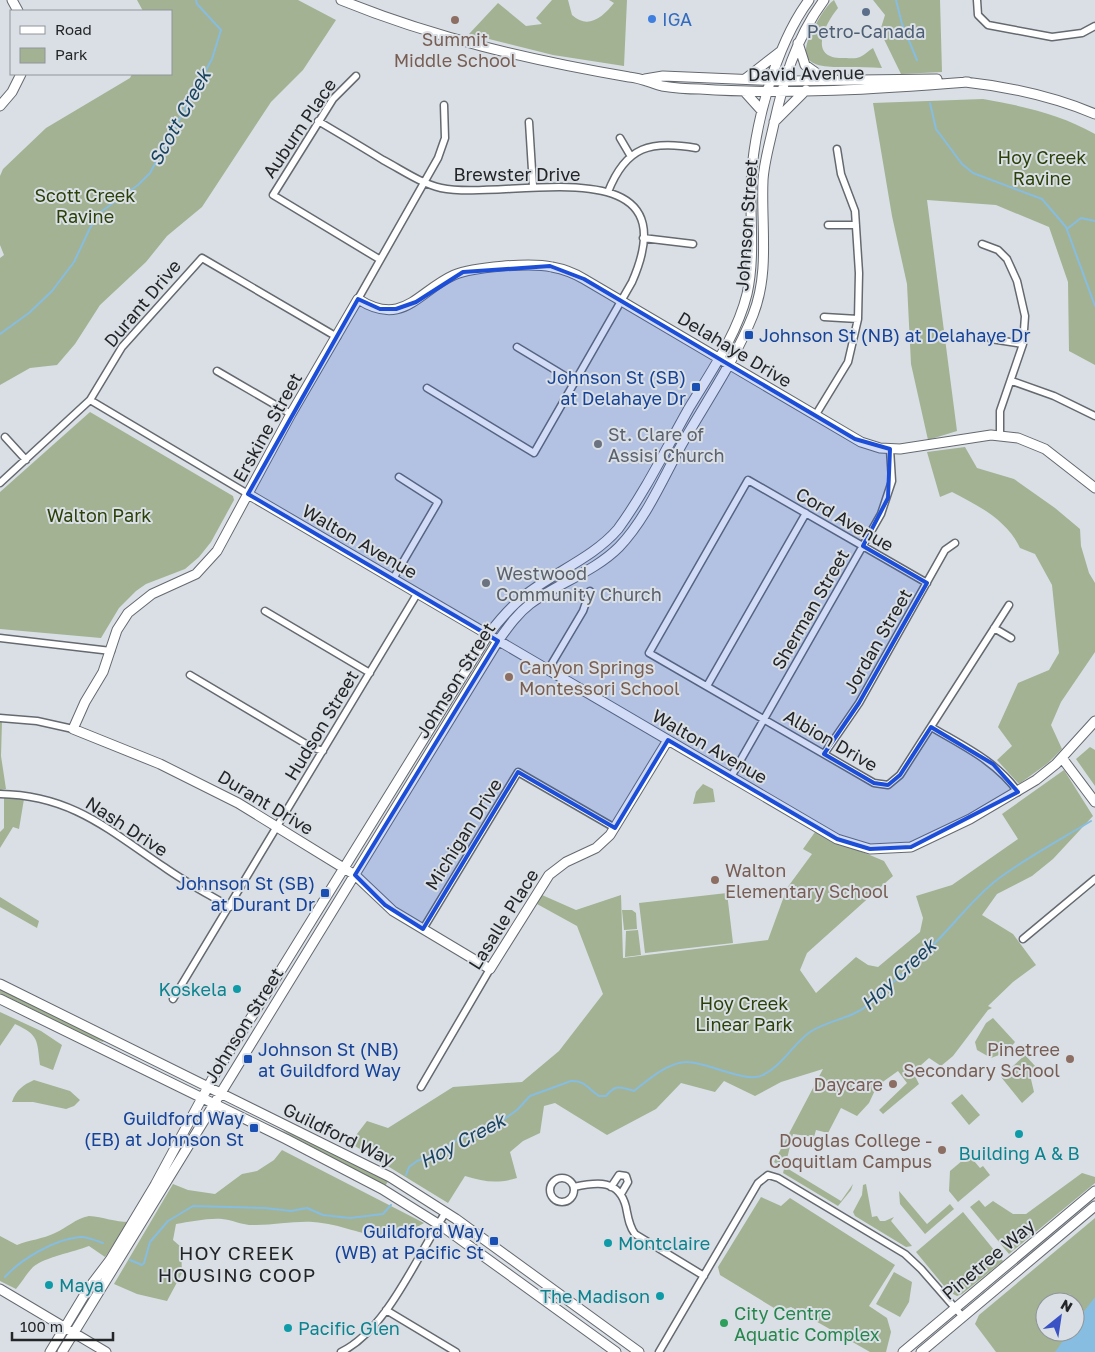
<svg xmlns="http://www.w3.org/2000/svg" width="1095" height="1352" viewBox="0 0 1095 1352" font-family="'Golos Text',sans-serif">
  <rect width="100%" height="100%" fill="#d9dfe5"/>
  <path fill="#a3b293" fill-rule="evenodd" d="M137,0H298L336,20L303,70L271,102L202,207L167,236L146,262L100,305L75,344L57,365L30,368L0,385V258L4,255L0,245V176L3,169L46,128L130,78L132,74H171V11H143Z
    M552,0H568L572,15C588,30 603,17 614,3L609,0H627L624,66L553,55L469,34L498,3L526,26L542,24L536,18Z
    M834,0L838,8C824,25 807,60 845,58C849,58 856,59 860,57C865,55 869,50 873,48L882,68C871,67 859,67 847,67C825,67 795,69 810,35C816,24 824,7 834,0Z
    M940,0L942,72L901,74L880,31L885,15L873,0Z
    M983,99C1023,106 1060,114 1095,134V365L1069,351L1068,282L1049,227L996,205L927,200L957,431L928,440L911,364L907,284L892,216L873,103Z
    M90,412L233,496L234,500L211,542L199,557L185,569L146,584L136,591L119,608L101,638L0,629V492Z
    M965,447L977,468L1014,479L1055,508L1080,529L1081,546L1089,573L1095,583V652L1061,702L1051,725L1062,749L1048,763L1019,784L997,760L1012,746L998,727L1018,683L1049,670L1059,653L1052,585L1035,554L1020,548C1007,520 979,506 952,492L940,497L927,452Z
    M0,721H2L1,756L6,789L0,790Z
    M1090,747L1095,750V786L1076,759Z
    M1064,770L1093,816L1053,859L1032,876L997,894L982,915L1013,934L1036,965L1013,982L988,1006L992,1008L988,1010L953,1056L941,1066L929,1058L913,1072L919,1084L883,1114L879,1110L907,1083L898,1071L877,1086L869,1103L857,1116L841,1108L828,1133L816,1130L814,1137L793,1134L785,1167L841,1201L853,1184L851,1190L838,1206L783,1173L784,1169L774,1162L823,1069L781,1082L755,1096L724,1081L715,1092L681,1083L656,1109L607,1135L555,1103L544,1106L540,1133L523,1141L510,1152L517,1178C498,1184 484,1182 465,1176L448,1203L350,1143L367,1121L388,1128L453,1087L522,1082L559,1051L603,994L577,926L537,904L542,895L576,910L621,895L623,958L768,940L787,888L812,854L803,849L815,832L884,861L893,876L807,953L800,970L816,993L856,957L868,965L878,967L920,932L923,918L916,896L952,885L1018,839L1002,814Z
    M703,784L713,789L715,802L693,804L696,792Z
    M4,798L24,799L19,829L13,827L0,848V832L4,828Z
    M727,893L733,943L645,953L639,903Z
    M0,897L39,921L37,928L0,907Z
    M622,910H632L636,913L637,929L624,930Z
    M638,930L641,955L625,957L626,931Z
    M0,989L104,1040L103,1042L88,1037L0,993Z
    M0,1012L41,1031L62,1045L53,1070L40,1065C37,1040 39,1035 15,1024L0,1046Z
    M993,1018L1015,1042L1007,1052L991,1058L977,1050L975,1042L986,1023Z
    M1025,1055L1036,1067L1030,1075L1034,1092L1022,1103L1001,1077Z
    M34,1080L70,1091L80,1100L74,1106L66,1109L33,1102H12C16,1090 23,1085 34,1080Z
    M962,1094L980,1115L969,1125L951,1103Z
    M281,1130L299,1136L389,1180L385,1186Z
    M282,1150L424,1223C379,1251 357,1225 313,1222C294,1221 275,1225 256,1225C244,1226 233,1220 222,1219C207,1218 190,1222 176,1224L173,1240L181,1247L182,1273L167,1301L137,1294L114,1284L173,1184L188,1190L215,1194L242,1174L257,1171L274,1160Z
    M969,1155L980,1168L983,1166L990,1175L958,1202L949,1191L950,1171Z
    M1082,1173L1095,1177V1183L1009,1254L970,1207L979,1200L985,1207L993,1201L1013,1214H1026Z
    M866,1184L872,1217L877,1216L880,1221H885L894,1217L891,1221L912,1246L906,1247L855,1216L853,1212L862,1195L863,1185Z
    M899,1191L927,1224L950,1204L954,1209L925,1234L900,1204Z
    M761,1197L781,1206L790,1198L895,1265L869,1306L887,1318L891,1332L886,1352H870L791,1307L779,1311L720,1275L718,1267Z
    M963,1212L1003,1261L962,1294L957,1296L949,1292L916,1252Z
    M89,1216C103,1217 115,1222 129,1222L105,1257L89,1246C74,1252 45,1257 33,1267C27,1273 22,1282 16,1289L0,1281V1236L17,1245C29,1240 43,1239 55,1233C68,1227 75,1219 89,1216Z
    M1095,1218V1352H996L975,1324L979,1315ZM1045,1302H1075V1332H1045Z
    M894,1272L912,1282L909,1302L900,1317L876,1304Z"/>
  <path fill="#87bde0" d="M1095,1297V1352H1055L1069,1332H1075V1323Z"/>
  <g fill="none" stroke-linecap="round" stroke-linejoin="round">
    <path stroke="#87bde0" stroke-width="2" d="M896,0L902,24L917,60
      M930,103L936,129L962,164L973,173L1042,199L1066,227L1095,306
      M1067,229L1081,218L1095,221
      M0,334L29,313L52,291L74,262L90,228L102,211L138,185L150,173L212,59L221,30L197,4L196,0
      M406,1175L409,1167L417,1161L438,1153L459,1138L478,1134L496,1125L517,1110L530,1096L571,1081C585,1080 589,1090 599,1096H606C616,1084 621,1087 634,1091C648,1080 668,1062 687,1062C707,1062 747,1084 763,1075C783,1065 793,1044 810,1032C828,1020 851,1019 868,1005C888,987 909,968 929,949C953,926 972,899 998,879C1027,857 1060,840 1091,821
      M130,1260L142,1265L144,1263L150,1242L168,1221L193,1206L265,1208L291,1211L307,1208L323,1215L350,1218L383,1214L391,1205
      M5,1277C21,1259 55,1239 80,1237C87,1236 96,1241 103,1243"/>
    <defs>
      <path id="street" d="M977,0L978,15L988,25L1052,37L1082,33L1095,26
        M356,76L333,99L273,195L379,259
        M318,121C340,134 362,147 383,160C402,170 420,183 441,188C505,202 693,143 632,282L534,453L427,388
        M529,122L533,186
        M620,138L630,155
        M608,192C626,146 651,140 696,148
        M828,225H856
        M643,238L693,244
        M982,244L998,250L1007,259L1017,281L1025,316L1023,344L1000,411V435
        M358,299L438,158L445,138L444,105
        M824,317L858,319
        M991,339L1023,344
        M517,347L575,382
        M217,371L291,414
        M1012,381L1054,396L1095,416
        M90,400L248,494
        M815,416L848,362L858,319L859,273L855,211L841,174L837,149
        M5,437L26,460
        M0,483L90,400L122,347L202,258L337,337
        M393,579L438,502L399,477
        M927,583L748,480L649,653L874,783L888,785L900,775L1009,605
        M265,611L370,673
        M994,628L1011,638
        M0,638L111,651
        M548,670L583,611L590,591
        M190,675L311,747L323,751
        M707,686L806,513
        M0,718L37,721L73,729
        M931,727C963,746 996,761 1018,792
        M824,754L859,703L945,550L955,543
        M731,777L881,514L892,481L890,449
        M0,794C71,795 109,830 164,867C185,882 208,894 230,907
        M423,929L518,772L615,828
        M1023,939L1095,879
        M173,999L417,594
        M421,1087L490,969
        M550 1190a12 12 0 1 1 24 0a12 12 0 1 1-24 0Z
        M574,1187C597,1182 619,1179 626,1207C628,1217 629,1226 635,1234L704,1276
        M611,1187L619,1175L626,1176L628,1182L621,1194
        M386,1310L456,1352
        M341,1352C388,1329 417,1255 446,1212
        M659,1352L758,1183L768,1175L778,1178L905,1254L921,1269L963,1317"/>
      <path id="secondary" d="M12,0L18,11
        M341,0C434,38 530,60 629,77C641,78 651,83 662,86C674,88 687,89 700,89C789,95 879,89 968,82
        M798,43L805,65L826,80
        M645,79L663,76L784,81L937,79
        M745,79L781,51
        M965,82C1011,87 1052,96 1095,114
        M744,91L762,111
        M0,106L12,92L21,74
        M774,122L806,90
        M248,494L837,839L870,849L911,847L970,819L1036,780L1056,764L1095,721
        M668,740L610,835L596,848L566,862L549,875L490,969L393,911L355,875L238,803L160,764L73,729L85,702L103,672L117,630L128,613L152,594L196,574L217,551L291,414L358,299C403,328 418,291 454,275C473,267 531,262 552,267C563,269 574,273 584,279L861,442L880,448L900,449L991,435L1018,438L1045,449L1095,488
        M1062,758L1095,802
        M0,984L390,1177L456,1219L639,1352
        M0,999L286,1139L382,1189L446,1229L616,1352
        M0,1289L106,1352
        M50,1352L88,1289L110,1260L155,1185L215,1074L263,999L488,635C500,619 512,605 528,593C557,571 594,557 618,529C645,492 666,449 689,408C710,373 737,335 747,294C755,258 750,222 751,185C753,129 775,46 809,0
        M62,1352L498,641C508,627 517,614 530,604C558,583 594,572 619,547C646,519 663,478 682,444C706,402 735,360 753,315C770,272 761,226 763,180C764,163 769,146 773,128C783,82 795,39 824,0
        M903,1352L1095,1191
        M921,1352L1095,1206"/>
    </defs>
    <use href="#street" stroke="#656a70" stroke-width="9"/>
    <use href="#secondary" stroke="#656a70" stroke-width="11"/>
    <use href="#street" stroke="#fff" stroke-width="6"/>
    <use href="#secondary" stroke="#fff" stroke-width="9"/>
  </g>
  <path fill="#1d4ed8" fill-opacity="0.2" stroke="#1d4ed8" stroke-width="4" stroke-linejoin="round" d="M550,266L584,279L855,439L890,449L888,498L863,546L927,583L859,703L824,754L874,783L888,785L900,775L931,727L993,764L1018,792L911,847L870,849L837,839L668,740L615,828L518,772L423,929L385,905L355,875L498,641L248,494L358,299L380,309H396L416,302L463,272Z"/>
  <circle fill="#5c6f8a" stroke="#d9dfe5" stroke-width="2" cx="866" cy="12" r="5"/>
  <circle fill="#3f7fe0" stroke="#d9dfe5" stroke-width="2" cx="652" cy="19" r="5"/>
  <g fill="#8d6e63" stroke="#d9dfe5" stroke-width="2">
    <circle cx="455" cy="20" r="5"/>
    <circle cx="509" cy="677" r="5"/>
    <circle cx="715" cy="880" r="5"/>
    <circle cx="1070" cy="1059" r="5"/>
    <circle cx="893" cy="1084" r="5"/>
    <circle cx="942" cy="1150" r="5"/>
  </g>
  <g fill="#1a4fb4" stroke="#d9dfe5" stroke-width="2">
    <rect x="744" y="330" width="10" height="10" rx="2.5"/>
    <rect x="691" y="382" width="10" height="10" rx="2.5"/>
    <rect x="320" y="888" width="10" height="10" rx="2.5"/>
    <rect x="243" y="1054" width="10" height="10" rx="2.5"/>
    <rect x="249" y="1123" width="10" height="10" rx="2.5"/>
    <rect x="489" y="1236" width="10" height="10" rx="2.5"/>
  </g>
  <g fill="#6b7280" stroke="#d9dfe5" stroke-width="2">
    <circle cx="598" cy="444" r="5"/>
    <circle cx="486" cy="583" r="5"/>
  </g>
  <g fill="#0f9aa8" stroke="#d9dfe5" stroke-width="2">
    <circle cx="237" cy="989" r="5"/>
    <circle cx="1019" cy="1134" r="5"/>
    <circle cx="608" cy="1243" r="5"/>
    <circle cx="49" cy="1285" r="5"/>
    <circle cx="660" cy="1296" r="5"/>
    <circle cx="288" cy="1328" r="5"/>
  </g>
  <circle fill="#2e9e5b" stroke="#d9dfe5" stroke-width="2" cx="724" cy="1323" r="5"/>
  <g text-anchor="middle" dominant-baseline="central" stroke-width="4" stroke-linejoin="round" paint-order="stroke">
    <g font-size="18" fill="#366cbe" stroke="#d9dfe5" text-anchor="start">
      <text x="662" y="19">IGA</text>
    </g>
    <g font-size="18" fill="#4e5e75" stroke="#d9dfe5">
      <text x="866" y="31">Petro-Canada</text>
    </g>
    <g font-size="18" fill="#785e54" stroke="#d9dfe5" text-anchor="end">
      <text x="455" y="39" text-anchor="middle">Summit<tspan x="455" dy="21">Middle School</tspan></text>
      <text x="519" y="667" text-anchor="start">Canyon Springs<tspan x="519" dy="21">Montessori School</tspan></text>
      <text x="725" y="870" text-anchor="start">Walton<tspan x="725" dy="21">Elementary School</tspan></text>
      <text x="1060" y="1049">Pinetree<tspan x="1060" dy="21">Secondary School</tspan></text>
      <text x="883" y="1084">Daycare</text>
      <text x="932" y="1140">Douglas College -<tspan x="932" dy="21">Coquitlam Campus</tspan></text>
    </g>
    <g font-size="18" fill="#232527" stroke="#d9dfe5">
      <text transform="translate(806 73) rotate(-1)">David Avenue</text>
      <text transform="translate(299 128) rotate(-56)">Auburn Place</text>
      <text x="517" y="174">Brewster Drive</text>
      <text transform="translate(746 225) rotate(-86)">Johnson Street</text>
      <text transform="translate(142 303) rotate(-50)">Durant Drive</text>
      <text transform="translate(735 349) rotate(31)">Delahaye Drive</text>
      <text transform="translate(267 427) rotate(-61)">Erskine Street</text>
      <text transform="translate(845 519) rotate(30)">Cord Avenue</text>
      <text transform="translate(360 541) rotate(30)">Walton Avenue</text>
      <text transform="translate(810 609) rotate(-60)">Sherman Street</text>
      <text transform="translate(877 641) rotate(-60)">Jordan Street</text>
      <text transform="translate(455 680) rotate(-58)">Johnson Street</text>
      <text transform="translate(321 725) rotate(-59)">Hudson Street</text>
      <text transform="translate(831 740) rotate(30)">Albion Drive</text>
      <text transform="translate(710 746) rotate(30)">Walton Avenue</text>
      <text transform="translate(266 802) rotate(31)">Durant Drive</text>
      <text transform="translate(127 826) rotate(33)">Nash Drive</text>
      <text transform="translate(463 834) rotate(-58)">Michigan Drive</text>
      <text transform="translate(503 919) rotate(-58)">Lasalle Place</text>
      <text transform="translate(243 1025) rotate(-58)">Johnson Street</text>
      <text transform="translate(339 1134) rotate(26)">Guildford Way</text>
      <text transform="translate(988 1259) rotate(-40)">Pinetree Way</text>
    </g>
    <g font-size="18" fill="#2b4108" stroke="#d9dfe5">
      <text x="1042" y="157">Hoy Creek<tspan x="1042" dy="21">Ravine</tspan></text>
      <text x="85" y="195">Scott Creek<tspan x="85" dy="21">Ravine</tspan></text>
      <text x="99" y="515">Walton Park</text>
      <text x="744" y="1003">Hoy Creek<tspan x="744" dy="21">Linear Park</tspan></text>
    </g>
    <g font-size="18" fill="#164399" stroke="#d9dfe5" text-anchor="end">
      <text x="759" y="335" text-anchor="start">Johnson St (NB) at Delahaye Dr</text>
      <text x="686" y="377">Johnson St (SB)<tspan x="686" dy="21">at Delahaye Dr</tspan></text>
      <text x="315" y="883">Johnson St (SB)<tspan x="315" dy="21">at Durant Dr</tspan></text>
      <text x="258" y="1049" text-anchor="start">Johnson St (NB)<tspan x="258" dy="21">at Guildford Way</tspan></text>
      <text x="244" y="1118">Guildford Way<tspan x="244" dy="21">(EB) at Johnson St</tspan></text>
      <text x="484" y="1231">Guildford Way<tspan x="484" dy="21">(WB) at Pacific St</tspan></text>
    </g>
    <g font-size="18" fill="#5b616d" stroke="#d9dfe5" text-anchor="start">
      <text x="608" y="434">St. Clare of<tspan x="608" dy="21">Assisi Church</tspan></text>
      <text x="496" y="573">Westwood<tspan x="496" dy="21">Community Church</tspan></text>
    </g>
    <g font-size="18" fill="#0d838f" stroke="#d9dfe5" text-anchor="start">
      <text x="227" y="989" text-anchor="end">Koskela</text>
      <text x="1019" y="1153" text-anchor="middle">Building A &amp; B</text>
      <text x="618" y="1243">Montclaire</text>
      <text x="59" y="1285">Maya</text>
      <text x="650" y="1296" text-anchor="end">The Madison</text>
      <text x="298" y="1328">Pacific Glen</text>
    </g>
    <g font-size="18" fill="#27864d" stroke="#d9dfe5" text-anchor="start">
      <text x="734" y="1313">City Centre<tspan x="734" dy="21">Aquatic Complex</tspan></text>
    </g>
    <g font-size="19" font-style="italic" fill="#19435c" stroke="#d9dfe5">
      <text transform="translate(179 117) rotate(-61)">Scott Creek</text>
      <text transform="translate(898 974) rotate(-43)">Hoy Creek</text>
      <text transform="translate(462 1140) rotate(-28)">Hoy Creek</text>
    </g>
    <g font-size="19" letter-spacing="1" fill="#232527" stroke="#d9dfe5">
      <text x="237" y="1252">HOY CREEK<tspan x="237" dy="22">HOUSING COOP</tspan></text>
    </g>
  </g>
  <rect x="10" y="10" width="162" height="65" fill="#d9dfe5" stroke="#909599"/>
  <rect x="20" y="26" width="25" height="8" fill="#ffffff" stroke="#909599"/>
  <text x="55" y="35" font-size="15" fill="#232527">Road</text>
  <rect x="20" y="48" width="25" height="15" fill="#a3b293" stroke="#909599"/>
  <text x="55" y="60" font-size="15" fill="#232527">Park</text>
  <g transform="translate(1060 1317) rotate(30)"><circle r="24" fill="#d9dfe5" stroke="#909599"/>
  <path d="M0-4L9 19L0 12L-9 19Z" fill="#3a52c4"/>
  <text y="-8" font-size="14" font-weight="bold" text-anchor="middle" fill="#232527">N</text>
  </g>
  <path d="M12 1332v8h101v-8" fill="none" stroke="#232527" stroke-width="2.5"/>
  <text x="20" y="1332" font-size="15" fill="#232527" stroke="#d9dfe5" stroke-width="4" paint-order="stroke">100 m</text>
</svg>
